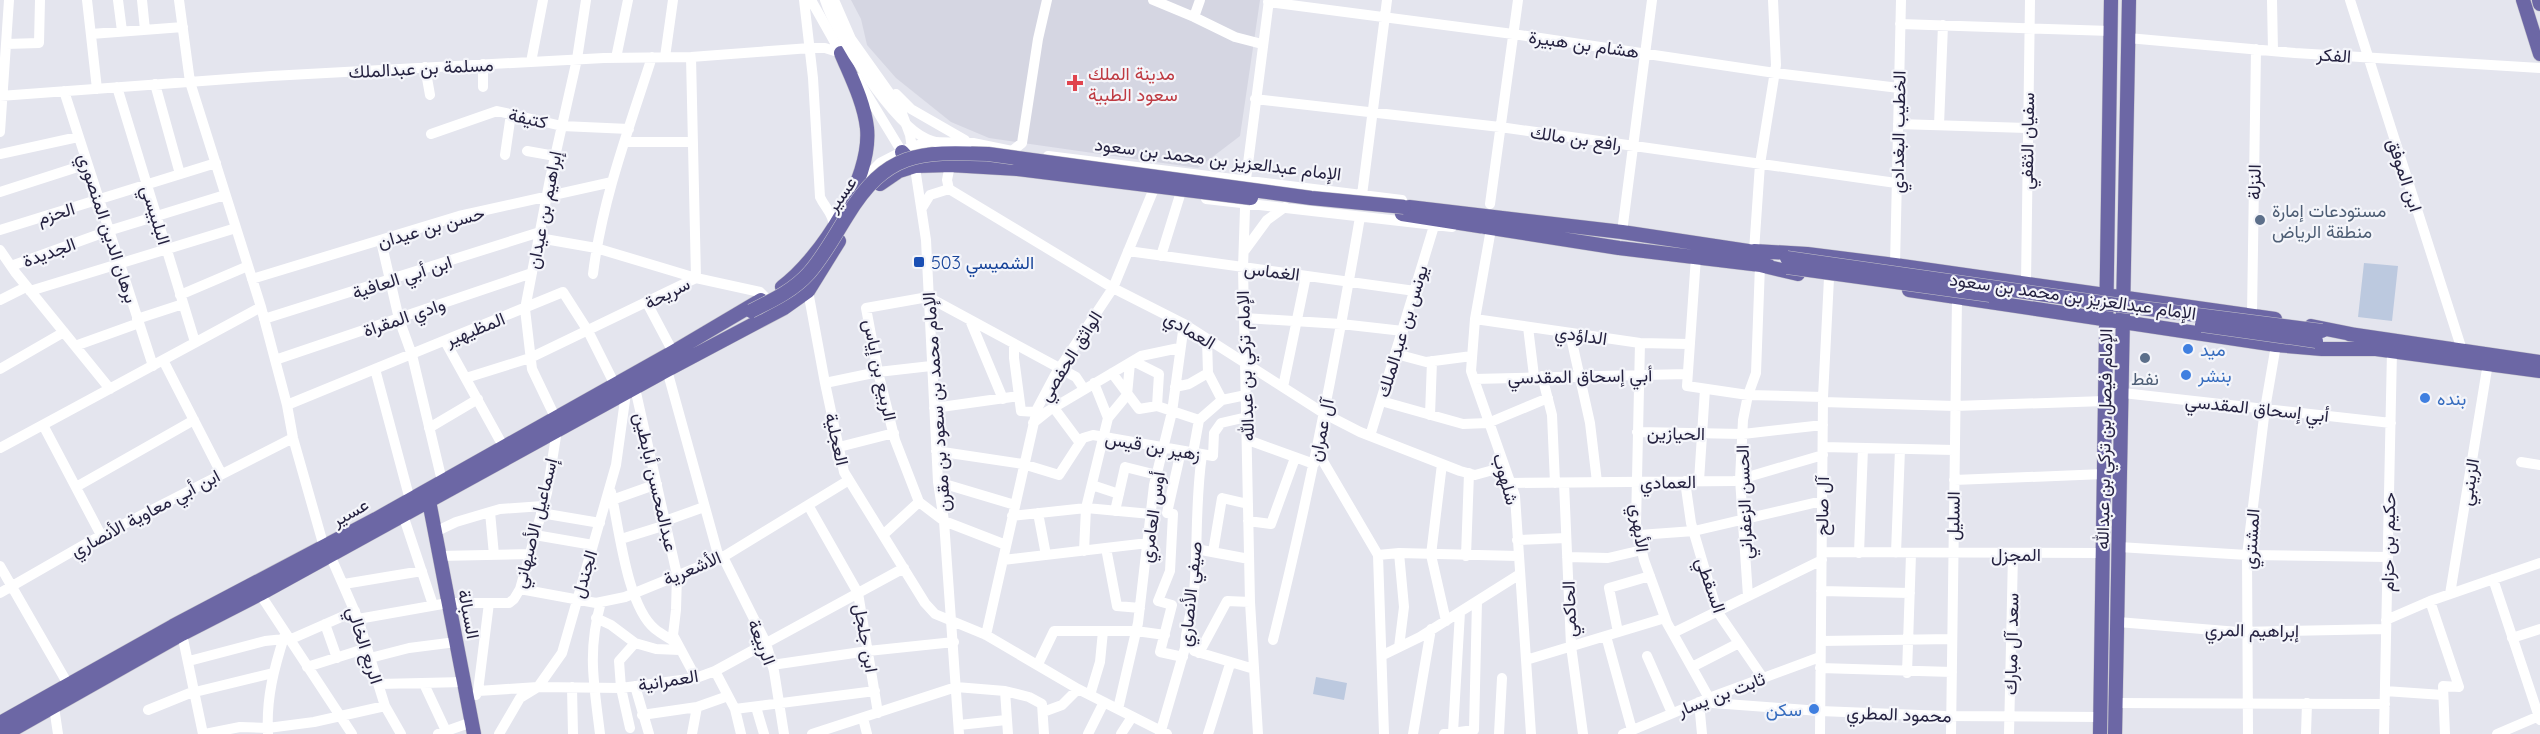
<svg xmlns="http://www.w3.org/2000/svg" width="2540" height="734" viewBox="0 0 2540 734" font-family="Quicksand,Vazirmatn,sans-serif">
  <rect width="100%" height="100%" fill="#e4e5ee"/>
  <path fill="#d5d6e2" d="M851,0H1260L1240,136L1198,168L989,138L951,122L896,78L867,45L861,19Z"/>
  <path fill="#bcc9df" d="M2364,263L2398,266L2392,321L2358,317Z
    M1316,677L1347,683L1344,700L1313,694Z"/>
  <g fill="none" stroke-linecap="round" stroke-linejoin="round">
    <defs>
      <path id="major" d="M2523,0L2540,54
        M2539,0L2540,4
        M902,152L915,166L950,165L1018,169
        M880,184L899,171L915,166
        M1409,207L1622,232L1761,253
        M1402,214L1619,248L1769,266
        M1754,251L1807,254L1895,265L2275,319
        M1760,265L1798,274
        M782,287C821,258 872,179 867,128C864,102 851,77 841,53
        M1909,290L2276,345L2322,349H2382
        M2311,326L2356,335
        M2349,334L2540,362
        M2376,349L2540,371
        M429,501L474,734
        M0,723L173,626L376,519L673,352L761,300
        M5,734L182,634L260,594L667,370L784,308L808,291L839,241
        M2100,734L2111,0
        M2115,734L2129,0"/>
    </defs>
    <use href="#major" stroke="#c2c1ca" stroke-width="15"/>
    <path stroke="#fff" stroke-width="10" d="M87,0L97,89
      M118,0L122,31
      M142,0L145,30
      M179,0L190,82L261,307L287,405L293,438L324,547
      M804,0L813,78L820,197C825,208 833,213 834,226
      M811,0L842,55
      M834,0L851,39L900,108L910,135L926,240L938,482L944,521L959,734
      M1153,0L1194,17L1200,0
      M2272,0L2273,51
      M2350,0L2462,350
      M1268,2L1513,34L1775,73L1899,88
      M1194,17L1235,37L1262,44
      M1900,24L2111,31
      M91,34L183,27
      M2128,38L2295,53L2540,68
      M6,44L39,43L40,0
      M665,57L673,0
      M691,57L696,278
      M616,58L628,0
      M531,62L543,0
      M425,67L430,95
      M857,78L902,152
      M155,84L180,174
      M117,87L195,342
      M483,87V64
      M64,91L153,366
      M896,94L911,109L965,140
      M0,96L271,76L604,58L691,57L810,48H825L841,53
      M1255,99L1500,127L1896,183
      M1898,124L2027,128
      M1939,125L1943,25
      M0,132L9,0
      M431,134L497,111L562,126L629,129
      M625,142H693
      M527,151L555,156
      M1012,151L1022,143L1038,39L1047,0
      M0,154L78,137
      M505,155L511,114
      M1048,156L1402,200
      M859,184L880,163L911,147L929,142L973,143L1012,151
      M949,189L947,180L950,165L955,166
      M949,189L1113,288L1184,324L1325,414L1360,432L1460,471L1475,475L1504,467
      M0,192L87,164
      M1362,195L1387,0
      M1206,199L1452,227
      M1490,204L1518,0
      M922,208L930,195L949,189
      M1483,229H1491L1475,319L1471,371L1515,496L1531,734
      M0,230L216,163
      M1622,232L1652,0
      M539,238L596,248L696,278L760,292L765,297
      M381,241L399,319L412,355L442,481
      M0,250L15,272L110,389
      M1245,250L1267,220L1285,207
      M1128,251L1415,291
      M1754,251L1760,164L1776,65L1773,0
      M1161,256L1180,195
      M1696,257L1687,386L1748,395L1823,397
      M1895,265L1901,0
      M11,266L108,231L225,195
      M593,274C602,200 629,128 652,57
      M252,279L459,216L612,182
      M2026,283L2030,0
      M30,291L236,228
      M808,291L825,383L844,472L925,603L935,614L986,635L1078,689L1167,734
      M180,295L248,266
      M0,300L26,287
      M647,303L673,352
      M2252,315L2256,49
      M1244,318L1341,324L1403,331
      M137,319L183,304
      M264,319L540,232
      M1475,319L1640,343L1689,344
      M970,320L1003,399
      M1528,327L1534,376
      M1570,333L1590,423L1597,482
      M1207,340L1208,373L1222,400
      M445,341L503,446
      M1640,343L1636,524L1644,560L1667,623L1709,698
      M1014,344V358L1021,411L1036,412
      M75,346L139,323
      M1396,354L1426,362L1472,356
      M163,360L221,473
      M275,360L532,273
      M1133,361L1159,374L1157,406
      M0,369L64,332
      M375,369L410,500
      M667,370L719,558
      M1112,373L1139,409L1157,406L1199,420L1222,400L1246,395
      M1542,376L1552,415L1555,483
      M466,378L530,358L696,278
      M1474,379L1687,374
      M825,383L878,372L931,366
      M1175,387L1189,384L1208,373
      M1283,387L1306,276
      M635,388L677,575L676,610L673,635L696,678
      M2123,393L2391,423
      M1381,401L1463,424L1488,423L1548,398
      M1823,402L1955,406L2105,401
      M287,405L563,292L588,331L615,385
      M934,408L1019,396
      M1054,408L1080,443
      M1430,415L1432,361
      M555,417L532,369L525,309L550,179L577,59L586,0
      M1108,418L1127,395L1130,363
      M1033,423L1048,411L1141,356L1179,348
      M43,425L101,535
      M429,428L478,399
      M1637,432L1743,434L1823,425
      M1370,436L1434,226
      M1248,440L1314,464
      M839,447L894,433
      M1823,447L1954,450
      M0,448L261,307
      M936,451L1023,464L1059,475L1083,438L1093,435L1213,456L1214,433L1221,423L1247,417
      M1181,451L1167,513L1173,514L1170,571L1158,601L1172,605L1160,652L1183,657
      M1317,451L1378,555L1384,734
      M1193,453L1199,420
      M2521,462L2540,465
      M1442,464L1431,555L1446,621
      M1954,480L2104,474
      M1685,481L1691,523L1717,611L1763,678
      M1699,481L1705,389
      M938,482L1015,505
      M1510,483L1734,481L1823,455
      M1564,483L1571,646L1583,734
      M1092,485L1119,494
      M76,487L194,420
      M611,492C619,528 627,606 655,629C661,634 669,638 675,642
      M612,500L657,484
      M808,505L858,593L878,713
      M1115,511L1125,467L1157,475
      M490,512L494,555
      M541,513L600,523
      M1038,513L1046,555
      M403,515L433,605
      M1012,516L1086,508L1151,514
      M665,521L704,507
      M1248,521L1271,524L1295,458
      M435,532L456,522L500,509L543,506
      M535,535L593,545
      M883,535L919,502
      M1639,535L1694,531L1822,501
      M621,539L666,525
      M1517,540L1566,538
      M1006,545L944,521L919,502L895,440L878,372L866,308L928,297L1076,377L1084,389
      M2119,547L2247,555L2388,557
      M1106,548L1117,606L1140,608
      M1196,549L1249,559
      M1084,551L1086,508L1108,418L1094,383
      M1213,552L1222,498L1248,504
      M1822,552L2103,553
      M1399,553L1404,607L1399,647
      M1859,553L1863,448
      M1896,553L1900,449
      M330,555L358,619L385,706L401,734
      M1378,555L1399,553L1518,556
      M439,556L530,554
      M1466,556L1469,473
      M723,557L766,643L774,671L784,734
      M1567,557L1608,558L1642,550
      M1003,560L1148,543
      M0,566L69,686
      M2493,579L2540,720
      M344,584L422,571
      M520,589L596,603L625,597L723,557L849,480
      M1821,591L1910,593
      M0,593L87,543L293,438
      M260,594L352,734
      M2450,594L2487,369
      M1748,596L1740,479L1743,420L1748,395L1756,373L1760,265
      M2430,601L2459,687L2443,686L2445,734
      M596,618L611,625L635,643L656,649L680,650
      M358,619L448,603H509L514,599L520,589L547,493L557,430
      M2386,620L2430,601L2540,563
      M2118,622L2238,632L2386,629
      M325,624L337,658
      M1618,632L1609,588L1650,576
      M1673,633L1822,560
      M182,634L203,734
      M986,635L1037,409L1055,375L1113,288L1153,191
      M1606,636L1632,730
      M2512,638L2540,629
      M289,640L355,611
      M1273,640C1308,500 1336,359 1360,217
      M1821,641L1952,639
      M1194,651L1254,669
      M1199,653L1227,601L1250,602
      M1383,655L1420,637L1520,574
      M1647,656L1672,713
      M370,658L409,648L456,642
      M1526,660L1665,618
      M189,661L265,641L284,639
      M1038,664L1054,631H1136L1165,635
      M772,665L868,651L954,642
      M307,667L367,648
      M1692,667L1739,643
      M1820,668L1952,672
      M715,671L735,709L741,734
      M1907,673L1911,554
      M379,684L464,682
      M424,684L446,731
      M635,686L649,734
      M572,687L573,734
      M478,691L538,687L621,688L696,678L715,671L904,568
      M1005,691L1008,734
      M2385,691L2443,695
      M195,692L273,673
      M476,695L478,691L489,603
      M1090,695L1100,662L1103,631
      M2116,703L2385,704
      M54,707L58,734
      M756,707L764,734
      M735,709L875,691
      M1118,709L1138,623L1154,485L1172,412L1184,324
      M148,710L195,691
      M1043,712L1062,705L1078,689
      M642,715L697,707L728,696
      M863,718L867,734
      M959,725L1006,720
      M630,728L621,688L619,661L635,643
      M1453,732L1460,612
      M205,734L240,727L268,728L314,722L385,706
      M268,734C266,698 274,668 285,634
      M438,734L472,722
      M499,734L520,698L538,687L562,653L616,465L626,393
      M600,734C594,684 587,652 601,602
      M692,734L697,707
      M812,734L956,687L1005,691L1029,697L1042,704L1044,734
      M1088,734L1104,702
      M1121,734L1132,717
      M1160,734L1185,648C1185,629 1192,612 1194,593C1198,547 1195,501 1202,455
      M1208,734L1230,664
      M1258,734L1250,602L1243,268L1246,179L1269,0
      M1413,734L1431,629
      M1444,734L1474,730L1477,601
      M1499,734L1502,678
      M1623,734L1709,698L1820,657
      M1702,734L1699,702L1820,711L1945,716L2100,717
      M1820,734L1823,397L1829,278
      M1951,734L1957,298
      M2009,734L2013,554
      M2248,734L2247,555L2265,409L2276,345
      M2306,734L2307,703
      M2384,734L2392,350
      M2497,734L2539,716"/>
    <use href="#major" stroke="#6c67a5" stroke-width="14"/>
    <defs>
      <path id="major-bridge" d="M1018,169L1251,198
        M1787,258L2110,304L2322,331
        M1787,267L1990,295
        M751,311C771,301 793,291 809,273C824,256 835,235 847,216C886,152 919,151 988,154L1311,198L1404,207
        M2202,325L2316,341"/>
    </defs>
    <use href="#major-bridge" stroke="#c2c1ca" stroke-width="15" stroke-linecap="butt"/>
    <path stroke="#fff" stroke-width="10" d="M825,0C836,35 893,124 927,139C939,144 954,146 967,149"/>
    <use href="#major-bridge" stroke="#6c67a5" stroke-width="14"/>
  </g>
  <path fill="#e0444e" stroke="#f4f5fa" stroke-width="2" d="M1072 74h6v6h6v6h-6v6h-6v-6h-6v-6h6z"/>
  <g fill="#5c6f8a" stroke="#f4f5fa" stroke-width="2">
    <circle cx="2260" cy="220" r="6"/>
    <circle cx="2145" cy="358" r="6"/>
  </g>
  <rect fill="#1a4fb4" stroke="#f4f5fa" stroke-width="2" x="913" y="256" width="12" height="12" rx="3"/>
  <g fill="#3f7fe0" stroke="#f4f5fa" stroke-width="2">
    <circle cx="2188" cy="349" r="6"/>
    <circle cx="2186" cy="375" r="6"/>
    <circle cx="2425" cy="398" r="6"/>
    <circle cx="1814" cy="709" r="6"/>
  </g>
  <g text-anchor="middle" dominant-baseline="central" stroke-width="4.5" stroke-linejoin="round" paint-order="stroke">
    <g font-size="18" fill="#252240" stroke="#f4f5fa">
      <text transform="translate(1584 44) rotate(8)">هشام بن هبيرة</text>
      <text transform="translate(2334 55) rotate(4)">الفكر</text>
      <text transform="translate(421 68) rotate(-3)">مسلمة بن عبدالملك</text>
      <text transform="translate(528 118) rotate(13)">كتيفة</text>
      <text transform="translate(1898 132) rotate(-89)">الخطيب البغدادي</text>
      <text transform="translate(1576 138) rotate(8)">رافع بن مالك</text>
      <text transform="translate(2027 141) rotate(-89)">سفيان الثقفي</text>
      <text transform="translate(1218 159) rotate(7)">الإمام عبدالعزيز بن محمد بن سعود</text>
      <text transform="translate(2405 175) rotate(72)">ابن الموفق</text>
      <text transform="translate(2254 182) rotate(-89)">النزلة</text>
      <text transform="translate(841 194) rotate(-54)">عسير</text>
      <text transform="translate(544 210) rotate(-79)">إبراهيم بن عيدان</text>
      <text transform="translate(56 213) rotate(-17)">الحزم</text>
      <text transform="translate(156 215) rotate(73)">البلبيسي</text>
      <text transform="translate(431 227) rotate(-16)">حسن بن عيدان</text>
      <text transform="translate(108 228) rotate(72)">برهان الدين المنصوري</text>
      <text transform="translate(49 252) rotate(-20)">الجديدة</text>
      <text transform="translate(1272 271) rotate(7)">الغماس</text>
      <text transform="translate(402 277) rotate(-18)">ابن أبي العافية</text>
      <text transform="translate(667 293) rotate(-27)">سريحة</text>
      <text transform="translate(2073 296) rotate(8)">الإمام عبدالعزيز بن محمد بن سعود</text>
      <text transform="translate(404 317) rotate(-19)">وادي المقراة</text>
      <text transform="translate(475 329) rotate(-22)">المظيهير</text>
      <text transform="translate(1190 330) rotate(31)">العمادي</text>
      <text transform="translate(1402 331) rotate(-73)">يونس بن عبدالملك</text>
      <text transform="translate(1581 335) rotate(8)">الداؤدي</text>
      <text transform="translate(1070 356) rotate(-58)">الواثق الحفصي</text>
      <text transform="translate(1245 366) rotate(-92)">الإمام تركي بن عبدالله</text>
      <text transform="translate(880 370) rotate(78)">الربيع بن إياس</text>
      <text transform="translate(1580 376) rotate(-1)">أبي إسحاق المقدسي</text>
      <text transform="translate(936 402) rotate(-94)">الإمام محمد بن سعود بن مقرن</text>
      <text transform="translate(2257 408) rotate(6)">أبي إسحاق المقدسي</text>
      <text transform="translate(1321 430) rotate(-78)">آل عمران</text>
      <text transform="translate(1676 433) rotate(1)">الحيازين</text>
      <text transform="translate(837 439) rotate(77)">العجلية</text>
      <text transform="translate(2104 439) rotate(-89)">الإمام فيصل بن تركي بن عبدالله</text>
      <text transform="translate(1153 446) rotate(10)">زهير بن قيس</text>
      <text transform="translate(1506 479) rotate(74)">شلهوب</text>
      <text transform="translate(656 482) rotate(77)">عبدالمحسن أبابطين</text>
      <text transform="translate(1668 482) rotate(-1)">العمادي</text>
      <text transform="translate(2469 482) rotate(-81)">الزينبي</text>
      <text transform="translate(1744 502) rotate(-92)">الحسن الزعفراني</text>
      <text transform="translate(1822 506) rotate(-89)">آل صالح</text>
      <text transform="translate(350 512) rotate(-29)">عسير</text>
      <text transform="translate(145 513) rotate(-28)">ابن أبي معاوية الأنصاري</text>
      <text transform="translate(1953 516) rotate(-89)">السليل</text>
      <text transform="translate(1152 517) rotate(-82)">أوس العامري</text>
      <text transform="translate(535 523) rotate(-76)">إسماعيل الأصبهاني</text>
      <text transform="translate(1640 528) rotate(83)">الأبهري</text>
      <text transform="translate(2251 539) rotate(-86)">المشتري</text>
      <text transform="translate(2388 542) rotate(-89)">حكيم بن حزام</text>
      <text x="2016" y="554">المجزل</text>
      <text transform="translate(692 568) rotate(-23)">الأشعرية</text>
      <text transform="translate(584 574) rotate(-73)">الجندل</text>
      <text transform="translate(1711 585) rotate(71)">السقطي</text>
      <text transform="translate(1190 594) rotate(-84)">صيفي الأنصاري</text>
      <text transform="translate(1569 609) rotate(-92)">الحاكمي</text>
      <text transform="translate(469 614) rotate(79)">السبالة</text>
      <text transform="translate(2252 630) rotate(1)">إبراهيم المري</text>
      <text transform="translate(866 638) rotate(80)">ابن جلجل</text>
      <text transform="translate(762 642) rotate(69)">الربيعة</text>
      <text transform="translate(2011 644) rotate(-89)">سعد آل مبارك</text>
      <text transform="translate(365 645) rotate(72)">الربع الخالي</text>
      <text transform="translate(668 680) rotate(-9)">العمرانية</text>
      <text transform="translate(1721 694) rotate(-21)">ثابت بن يسار</text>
      <text transform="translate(1899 714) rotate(2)">محمود المطري</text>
    </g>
    <g font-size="18" fill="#be3a42" stroke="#f4f5fa" text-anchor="start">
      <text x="1088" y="73">مدينة الملك<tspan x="1088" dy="21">سعود الطبية</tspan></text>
    </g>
    <g font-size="18" fill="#4e5e75" stroke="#f4f5fa" text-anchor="start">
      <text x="2272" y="210">مستودعات إمارة<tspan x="2272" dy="21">منطقة الرياض</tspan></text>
      <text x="2145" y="378" text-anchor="middle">نفط</text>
    </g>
    <g font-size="18" fill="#164399" stroke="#f4f5fa" text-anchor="start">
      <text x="931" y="262">الشميسي 503</text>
    </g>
    <g font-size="18" fill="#366cbe" stroke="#f4f5fa" text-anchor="start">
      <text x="2200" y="349">ميد</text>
      <text x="2198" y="375">بنشر</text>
      <text x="2437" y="398">بنده</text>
      <text x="1802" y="709" text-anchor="end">سكن</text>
    </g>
  </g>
</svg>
